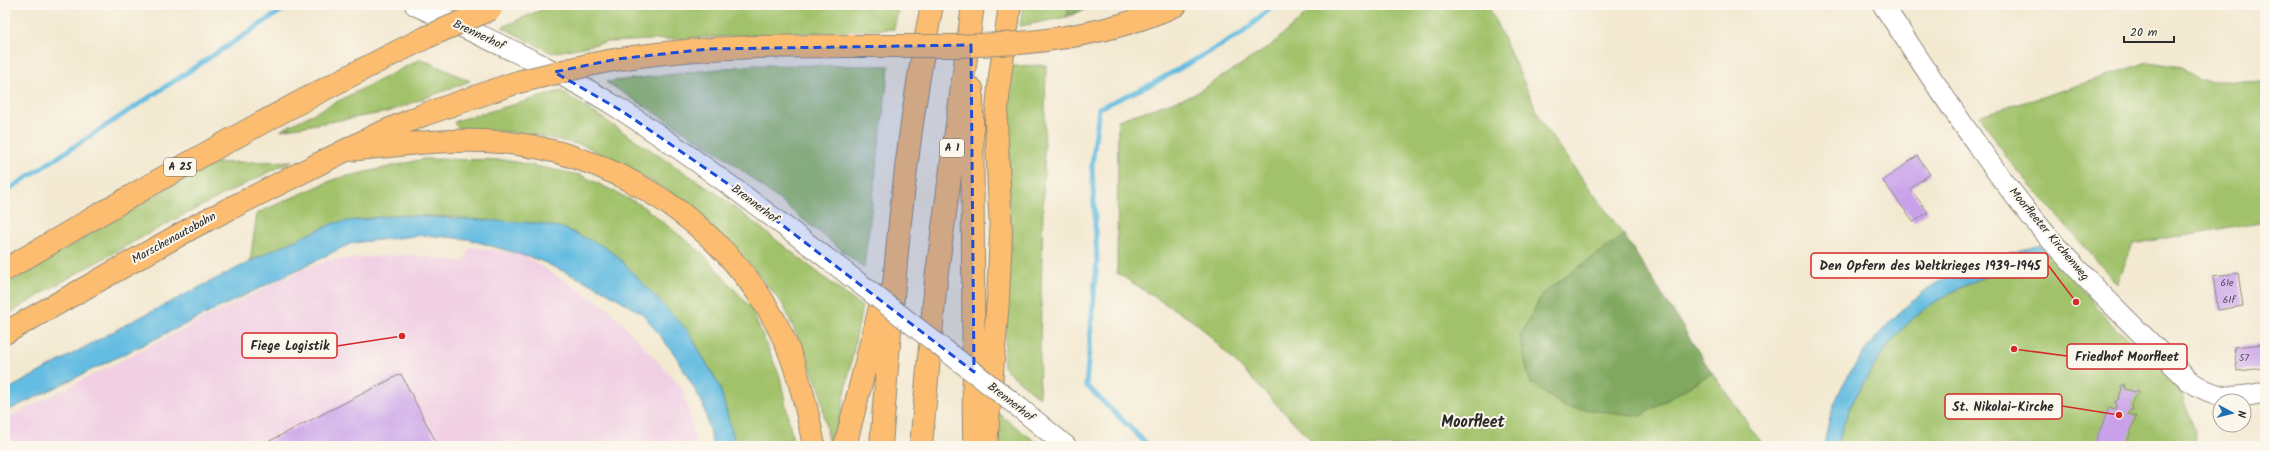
<svg xmlns="http://www.w3.org/2000/svg" width="2270" height="451" viewBox="0 0 2270 451" font-family="Kalam,sans-serif">
  <rect width="100%" height="100%" fill="#fbf7ec"/>
  <filter id="ink" filterUnits="userSpaceOnUse"><feTurbulence type="fractalNoise" baseFrequency=".025" numOctaves="2"/><feDisplacementMap in="SourceGraphic" scale="8" xChannelSelector="R" yChannelSelector="G"/><feConvolveMatrix kernelMatrix="1 2 1 2 8 2 1 2 1" color-interpolation-filters="sRGB"/></filter>
  <filter id="wash" filterUnits="userSpaceOnUse"><feTurbulence type="fractalNoise" baseFrequency=".012" numOctaves="4" result="noise"/><feDisplacementMap in="SourceGraphic" scale="16" xChannelSelector="R" yChannelSelector="G"/><feGaussianBlur stdDeviation="0.9" result="paint"/><feColorMatrix in="noise" values="0 0 0 0 0 0 0 0 0 0 0 0 0 0 0 0 0 1.4 0 .05"/><feComposite in="paint" operator="in"/></filter>
  <g filter="url(#wash)">
    <rect width="100%" height="100%" fill="#f3e9d1"/>
    <path fill="#f1d0e4" d="M470,247L523,255L609,309L683,389L697,446H5V419L297,272L328,260L370,257L410,255L464,262Z"/>
    <path fill="#a1c26b" stroke="#66764b" d="M552,5H899L894,29L608,42L552,53L502,27Z
      M1023,5H1069L1067,17L1020,26Z
      M1316,5H1488L1545,128L1624,235L1542,294L1640,416L1712,373L1764,446H1317L1199,325L1117,273L1118,120L1193,95L1269,47Z
      M421,59L470,81L388,112L281,130Z
      M2148,62L2182,67L2199,80L2245,82L2265,81V221L2133,244L2117,284L2006,157L1980,115L2039,98Z
      M754,65L889,66L864,268L724,156L606,82Z
      M1046,65L1039,398L1003,367C1013,267 1006,167 1008,66Z
      M561,91L716,193L862,307L836,440L832,446H829L820,390L784,306L745,258L667,190L586,146L529,134L458,128L454,123L456,121Z
      M424,159L505,160L581,175L641,205L702,253L751,308L780,377L794,446H736L719,385L688,331L458,217L396,215L334,223L250,261L257,213L335,179Z
      M292,161C194,208 98,259 5,316V285L209,163Z
      M2047,255H2053L2114,327L2150,355L2181,392L2195,435L2194,446H1838C1842,420 1855,396 1869,374C1876,364 1881,353 1889,344C1930,292 1987,275 2047,255Z
      M995,411L1041,446H994Z"/>
    <path fill="#80a85f" stroke="#566a45" d="M1069,5H1095L1067,17Z
      M1624,235L1712,373L1640,416L1565,407L1530,383L1520,337L1542,294Z"/>
    <path fill="#64bce1" stroke="#487486" d="M396,215L536,223L563,228L601,245L616,255L688,331L719,385L736,446H713L703,404L675,355L643,314L600,288L539,260L468,239L423,235L352,243L5,412V391L127,324L273,250L334,223Z
      M2040,245L2047,255C1987,275 1930,292 1889,344C1881,353 1876,364 1869,374C1855,396 1842,420 1838,446H1824C1826,432 1830,415 1835,402C1854,354 1905,299 1950,275C1978,260 2010,253 2040,245Z"/>
    <g fill="none" stroke-linecap="round" stroke-linejoin="round">
      <path stroke="#64bce1" stroke-width="5" d="M5,192L290,5
        M1149,446L1086,385L1097,261L1092,166L1099,108L1152,84L1241,34L1274,5"/>
    </g>
    <g id="blocks">
      <path fill="#c9a1ea" d="M1917,156L1930,174L1910,189L1928,212L1914,222L1883,181Z
        M2238,273L2243,306L2218,310L2213,276Z
        M2265,344V368L2237,371L2234,347Z
        M401,374L438,446H260Z
        M2124,384L2125,389L2135,392L2138,390L2140,393L2135,395L2131,405L2133,410L2130,411V409L2128,414L2136,416L2126,446H2094L2109,407L2115,409L2117,404L2114,402L2118,400L2122,389L2121,386Z"/>
    </g>
  </g>
  <g filter="url(#ink)">
    <use href="#blocks" fill-opacity="0" stroke="#8f8a7e" stroke-width="1"/>
    <g fill="none" stroke-linecap="round" stroke-linejoin="round">
      <defs>
        <path id="minor" d="M415,5C485,38 558,69 623,111C698,160 770,215 841,269
          M1883,5C1938,87 1991,172 2056,246C2098,293 2144,336 2188,380C2216,399 2233,400 2265,392
          M1021,409L1066,446"/>
        <path id="highway" d="M1019,43C1074,38 1126,28 1176,5
          M593,64C692,44 793,46 893,46
          M972,89L974,437
          M347,150C392,146 439,139 485,141C609,146 730,224 783,337C799,372 807,409 814,446
          M5,270C143,188 282,108 427,37
          M5,333L197,225L376,135L423,115L518,82
          M845,446L883,296
          M881,446C892,300 903,148 932,5
          M921,446L936,280L973,5
          M986,446L998,300L1001,233L996,121L1000,76L1010,5"/>
      </defs>
      <use href="#minor" stroke="#8f8a7e" stroke-width="22"/>
      <use href="#highway" stroke="#8f8a7e" stroke-width="24"/>
      <use href="#minor" stroke="#fff" stroke-width="20"/>
      <use href="#highway" stroke="#fcbd6f" stroke-width="22"/>
      <defs>
        <path id="minor-bridge" d="M841,269L1021,409"/>
        <path id="highway-bridge" d="M427,37L491,9
          M893,46H959L1019,43
          M518,82L593,64"/>
      </defs>
      <use href="#minor-bridge" stroke="#8f8a7e" stroke-width="22" stroke-linecap="butt"/>
      <use href="#highway-bridge" stroke="#8f8a7e" stroke-width="24" stroke-linecap="butt"/>
      <use href="#minor-bridge" stroke="#fff" stroke-width="20"/>
      <use href="#highway-bridge" stroke="#fcbd6f" stroke-width="22"/>
    </g>
  </g>
  <path fill="#1d4ed8" fill-opacity="0.2" stroke="#1d4ed8" stroke-width="3" stroke-dasharray="8 5" stroke-linejoin="round" d="M971,45L974,372L734,188L622,111L554,72L617,59L708,49Z"/>
  <g text-anchor="middle" dominant-baseline="central" stroke-width="4" stroke-linejoin="round" paint-order="stroke">
    <g font-size="10" fill="#52485b">
      <text x="2227" y="283">61e</text>
      <text x="2229" y="300">61f</text>
      <text x="2244" y="358">57</text>
    </g>
    <g fill="#fbf7ec" stroke="#696865" stroke-width="1">
      <rect x="940" y="139" width="24" height="18" rx="3"/>
      <rect x="164" y="158" width="32" height="18" rx="3"/>
    </g>
    <g font-size="11" font-weight="bold" fill="#2b2b2b">
      <text x="952" y="148">A 1</text>
      <text x="180" y="167">A 25</text>
    </g>
    <g font-size="12" fill="#2b2b2b" stroke="#fbf7ec">
      <text transform="translate(479 35) rotate(25)">Brennerhof</text>
      <text transform="translate(755 204) rotate(37)">Brennerhof</text>
      <text transform="translate(2049 234) rotate(50)">Moorfleeter Kirchenweg</text>
      <text transform="translate(174 238) rotate(-29)">Marschenautobahn</text>
      <text transform="translate(1011 402) rotate(38)">Brennerhof</text>
    </g>
    <g font-size="16" font-weight="bold" fill="#2b2b2b" stroke="#fbf7ec">
      <text x="1473" y="422">Moorfleet</text>
    </g>
  </g>
  <path fill="none" stroke="#d62828" stroke-width="1.5" d="M2076 302L2048 265M402 336L337 346M2014 349L2067 356M2119 415L2062 406"/>
  <g fill="#d62828" stroke="#fbf7ec" stroke-width="1.5">
    <circle cx="2076" cy="302" r="4"/>
    <circle cx="402" cy="336" r="4"/>
    <circle cx="2014" cy="349" r="4"/>
    <circle cx="2119" cy="415" r="4"/>
  </g>
  <g fill="#fbf7ec" stroke="#d62828" stroke-width="1.5">
    <rect x="1811" y="253" width="237" height="25" rx="4"/>
    <rect x="242" y="333" width="95" height="25" rx="4"/>
    <rect x="2067" y="344" width="120" height="25" rx="4"/>
    <rect x="1945" y="394" width="117" height="25" rx="4"/>
  </g>
  <g font-size="13" text-anchor="middle" font-weight="bold" fill="#2b2b2b">
    <text x="1930" y="270">Den Opfern des Weltkrieges 1939-1945</text>
    <text x="290" y="350">Fiege Logistik</text>
    <text x="2127" y="361">Friedhof Moorfleet</text>
    <text x="2003" y="411">St. Nikolai-Kirche</text>
  </g>
  <rect width="2270" height="451" fill="none" stroke="#fbf7ec" stroke-width="20"/>
  <g transform="translate(2232 413) rotate(97)"><circle r="19" fill="#fbf7ec" stroke="#a8a59f"/>
  <path d="M0-3L7 15L0 10L-7 15Z" fill="#1f6fb2"/>
  <text y="-6" font-size="11" font-weight="bold" text-anchor="middle" fill="#2b2b2b">N</text>
  </g>
  <path d="M2124 36v6h50v-6" fill="none" stroke="#2b2b2b" stroke-width="2"/>
  <text x="2130" y="36" font-size="12" fill="#2b2b2b" stroke="#fbf7ec" stroke-width="3" paint-order="stroke">20 m</text>
</svg>
